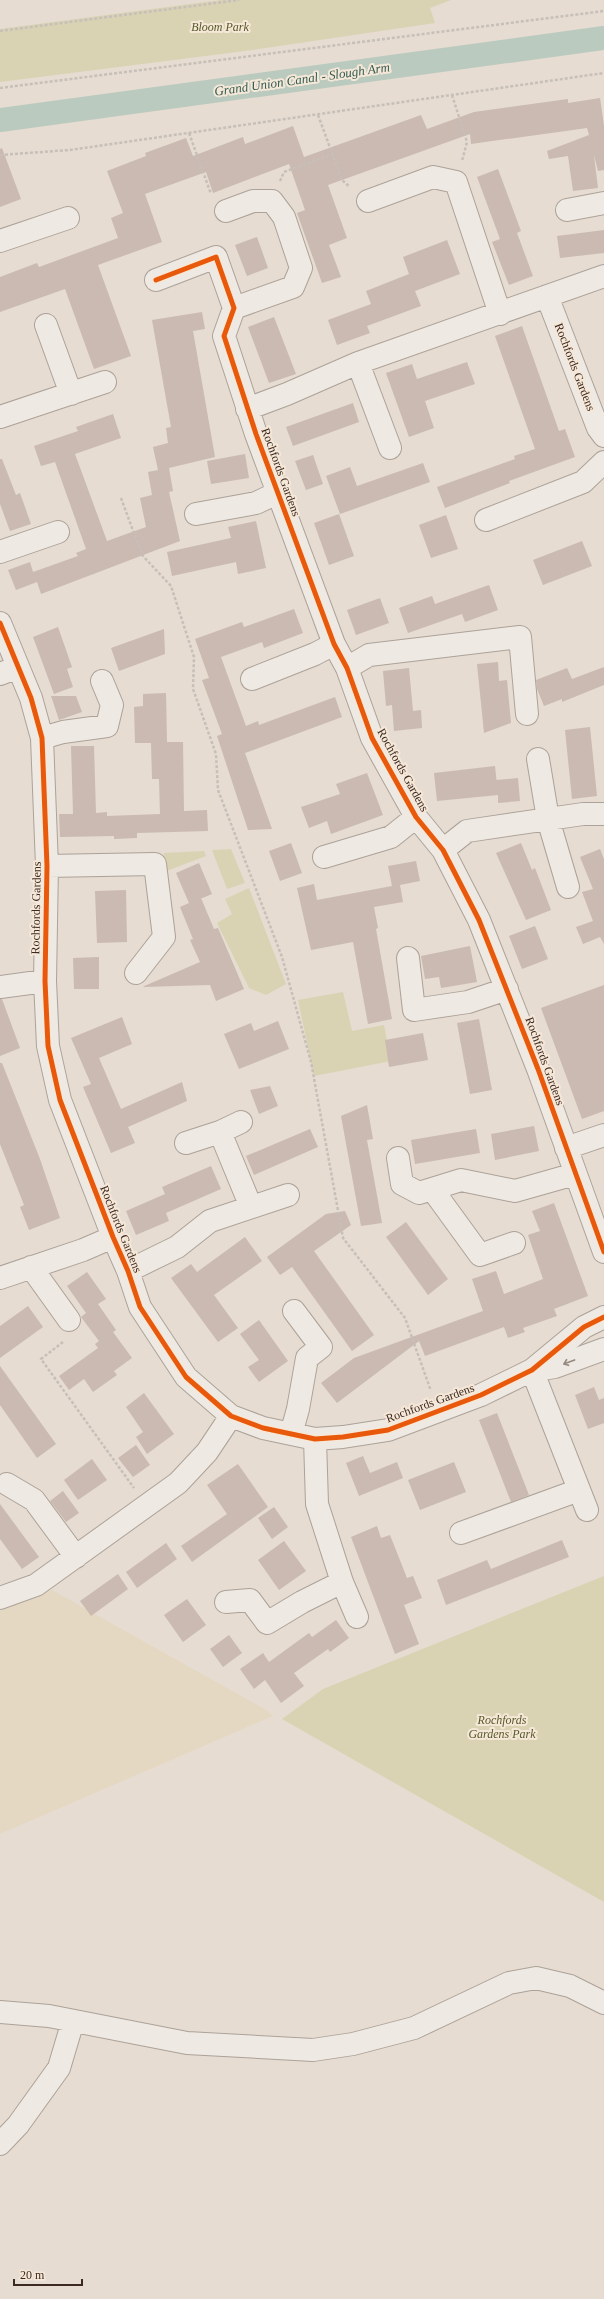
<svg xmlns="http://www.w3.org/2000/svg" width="604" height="2299" viewBox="0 0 604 2299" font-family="Georgia,serif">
  <rect width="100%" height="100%" fill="#e6dcd1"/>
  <path fill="#e5d8c2" d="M52,1590L268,1711L273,1716L0,1834V1611Z"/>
  <path fill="#d9d3b3" d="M221,0H451L430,8L435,23L245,51L0,82V29Z
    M231,849L245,883L227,889L212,850Z
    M204,851L206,856L164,872V853Z
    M249,888L286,984L266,995L249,988L217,923L232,914L225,899Z
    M343,992L352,1031L384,1025L391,1061L314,1076L298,1000Z
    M604,1576V1902L282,1719L323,1689Z"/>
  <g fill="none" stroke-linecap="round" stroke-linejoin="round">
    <path stroke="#bbcabf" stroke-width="24" d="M0,120L604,38"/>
  </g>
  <path fill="#cabab2" d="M600,98L604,126V170L598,171L594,155L598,188L573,191L568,156L549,159L547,151L589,135L587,128L471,144L470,134L328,185L347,238L329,245L341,277L322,283L297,213L305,210L289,164L213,193L206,172L145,194L162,242L98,265L131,356L94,369L65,289L0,312V277L37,263L39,267L118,238L111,218L123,213L107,171L146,156L145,153L186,138L193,156L243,137L245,144L293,126L304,157L421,115L427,129L474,112L568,99V103Z
    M2,148L21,199L0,207V149Z
    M498,169L521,231L517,233L533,276L509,285L492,242L500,239L477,177Z
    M604,230V253L560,258L557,236Z
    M257,237L268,268L247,276L235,245Z
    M447,240L460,274L415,291L421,306L367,326L370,333L337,345L328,320L371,304L366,291L409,274L403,257Z
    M202,312L205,329L193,331L215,457L169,468L173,491L169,492L180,541L41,594L37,582L16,590L8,570L30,562L33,572L78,556L76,553L86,549L55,462L41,466L34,446L78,431L76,427L113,414L121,438L75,454L107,541L146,527L140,498L152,495L148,472L158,470L153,447L168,443L166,428L171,427L152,320Z
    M274,317L296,374L269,383L248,327Z
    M522,326L559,431L565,429L575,457L509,481L510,483L445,508L437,487L515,459L514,456L535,449L495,336Z
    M467,362L475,384L425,401L434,428L409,437L386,373L412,364L417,379Z
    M353,403L359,422L293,446L286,427Z
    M245,454L249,478L211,484L207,461Z
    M313,455L323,484L306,490L295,461Z
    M0,459H2L16,495L20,493L31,524L10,531L0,504Z
    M423,463L430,482L340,514L326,476L350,467L357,486Z
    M339,514L354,556L329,565L314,523Z
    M446,515L458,549L431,558L419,525Z
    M256,521L266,568L238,574L236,562L172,576L167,552L231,538L228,527Z
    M582,541L592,566L543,585L533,560Z
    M489,585L498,610L465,622L462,614L408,633L399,608L432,596L435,604Z
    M380,598L389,623L356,635L347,610Z
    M294,609L303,633L264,648L262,642L221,657L246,726L258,721L259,725L335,697L342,717L245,753L272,829L248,830L217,736L222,734L202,680L209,678L195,639L242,622L244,627Z
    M58,627L72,667L67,669L73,687L54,694L33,637Z
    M164,629L165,654L119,671L111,648Z
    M498,662L499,681L507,680L511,723L484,733L477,664Z
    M604,667V685L562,702V699L544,706L537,689L536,680L567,668L572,679Z
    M409,668L413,711L421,710L422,728L394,731L392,705L386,706L383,671Z
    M166,693L167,742H183L184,811L207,810L208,831L137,833V838L114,839V836L60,837L59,814H73L71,746H94L96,813L107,812V816L160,814L159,779H152L151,743H135L134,707L143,706V694Z
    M51,696H76L82,712L59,720Z
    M590,727L597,796L572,799L565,730Z
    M495,766L497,785L496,780L518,778L520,801L498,803V795L437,801L434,773Z
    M367,773L383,815L331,834L327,821L309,828L301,807L340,794L336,784Z
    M291,843L302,873L280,881L269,851Z
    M521,843L532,870L535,868L551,910L526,920L496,853Z
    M600,849L604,859V944L600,937L583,944L576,927L593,921L582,892L593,889L580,857Z
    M416,861L420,881L400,885L403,902L374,907L378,928L376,929L392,1019L368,1024L353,942L311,950L297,888L314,884L317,900L392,886L388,866Z
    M199,863L212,894L193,902L201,898L214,929L218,928L244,989L216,1001L210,985L142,987L200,962L190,940L193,939L180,907L189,903L176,873Z
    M126,890L127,942L97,943L95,891Z
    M535,926L548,959L522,969L509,936Z
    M470,946L477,982L441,988L439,977L425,979L421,956Z
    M99,957V989H74L73,958Z
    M604,985V1111L582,1119L541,1008Z
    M0,999H2L20,1048L0,1056Z
    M122,1017L132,1044L99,1058L121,1109L182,1082L187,1101L128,1127L135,1143L111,1153L83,1087L91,1084L71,1038Z
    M479,1019L492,1090L470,1094L457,1023Z
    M278,1021L289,1049L239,1069L224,1034L251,1023L254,1031Z
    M423,1033L428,1060L389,1067L385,1040Z
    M0,1063H2L40,1159L60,1218L29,1230L20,1207L24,1205L0,1144Z
    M270,1086L278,1106L259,1114L250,1090Z
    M367,1105L373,1139L367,1140L382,1223L361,1226L341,1116Z
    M534,1126L539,1151L495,1160L491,1134Z
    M310,1129L318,1147L254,1175L246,1156Z
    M476,1129L480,1153L415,1164L411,1140Z
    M211,1166L221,1189L166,1213L169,1221L136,1235L126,1211L165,1194L162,1187Z
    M554,1203L588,1296L554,1309L557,1316L523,1328L525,1332L508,1338L504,1327L425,1356L419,1341L337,1403L321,1383L354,1358L483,1311L472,1279L496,1271L504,1294L543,1279L528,1235L540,1231L532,1211Z
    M345,1211L351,1225L314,1251L374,1335L352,1351L292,1267L280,1275L267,1257L326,1214Z
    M406,1222L448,1279L428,1295L386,1237Z
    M245,1237L262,1261L214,1295L238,1328L218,1342L171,1278L191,1264L197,1272Z
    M87,1272L106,1299L98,1304L116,1330L113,1332L132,1358L114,1371L117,1375L93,1392L84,1379L69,1390L59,1376L98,1348L95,1344L99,1341L81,1317L86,1313L67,1286Z
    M28,1306L43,1327L0,1358V1326Z
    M259,1320L288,1361L259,1382L248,1367L259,1360L240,1334Z
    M0,1366L56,1444L37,1458L0,1405Z
    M594,1387L599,1400L604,1398V1423L588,1429L575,1395Z
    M144,1393L174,1434L147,1454L136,1437L143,1432L126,1407Z
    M497,1413L529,1495L511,1502L479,1420Z
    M136,1445L150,1465L133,1477L118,1458Z
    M363,1456L370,1473L397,1462L403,1478L359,1496L346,1463Z
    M92,1459L107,1480L78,1500L64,1480Z
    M454,1462L466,1492L420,1510L408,1480Z
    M238,1464L268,1507L192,1562L181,1546L227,1514L207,1485Z
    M63,1491L79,1513L66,1522L50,1501Z
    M0,1504L39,1557L22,1569L0,1539Z
    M274,1507L288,1527L272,1539L258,1518Z
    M377,1526L381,1538L390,1535L407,1578L413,1576L422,1598L404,1605L419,1644L395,1654L351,1537Z
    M562,1540L569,1557L446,1605L437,1580L487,1560L491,1569Z
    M284,1541L306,1571L279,1590L258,1560Z
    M166,1543L177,1559L137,1588L126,1572Z
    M118,1574L128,1589L91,1616L80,1601Z
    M187,1599L206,1625L183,1642L164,1615Z
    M336,1620L349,1638L330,1652L328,1649L294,1673L304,1686L281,1703L265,1680L254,1689L240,1669L263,1653L269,1662L309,1633L312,1637Z
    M229,1635L242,1653L223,1667L210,1649Z"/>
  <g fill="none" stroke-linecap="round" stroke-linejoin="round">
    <defs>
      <path id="minor" d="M368,201L433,177L456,182L500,314
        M567,210L604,203
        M226,211L253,201H272L284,217L301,268L293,287L234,308
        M0,241L68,218
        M156,280L216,257L234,308L224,336L256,434L334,644L347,668L372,738L416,817L443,850L479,920L538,1069L604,1252
        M547,296L598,428L604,436
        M46,325L71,394
        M358,363L390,448
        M247,409L287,394L358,363L604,276
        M0,417L105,382
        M196,514L256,503L277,493
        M486,520L583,482L604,462
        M0,552L58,532
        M0,623L31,698L42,738L47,866L45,981L48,1046L60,1100L113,1237L128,1271L140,1307L186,1377L231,1416L263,1428L315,1439L343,1437L388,1430L481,1395L532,1370L584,1327L604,1317
        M347,668L369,655L520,637L527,714
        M0,674L18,667
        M252,679L315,654L334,644
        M42,738L63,732L107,726L112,705L102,681
        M538,759L548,819L568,887
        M443,850L467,831L583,814H604
        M324,857L391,837L416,817
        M47,866L155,864L164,937L136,973
        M408,958L414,1010L468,1002L507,989
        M0,987L45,981
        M220,1132L251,1207
        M186,1143L220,1132L241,1122
        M566,1148L604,1135
        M398,1158L402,1184L419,1193L461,1180L515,1191L575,1174
        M432,1189L480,1255L514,1243
        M31,1267L69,1320
        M128,1271L177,1247L210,1221L288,1195
        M0,1278L83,1250L113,1237
        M532,1370L587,1510
        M535,1370L555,1367L604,1349
        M291,1434L298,1409L307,1358L321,1347L294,1311
        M315,1439L317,1504L342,1582L357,1617
        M7,1484L34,1500L76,1557
        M461,1533L579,1490
        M0,1598L36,1585L178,1483L207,1452L231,1416
        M226,1602L250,1600L267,1623L302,1602L342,1582
        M0,2012L49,2016L187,2043L313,2050L353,2044L414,2028L509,1983L536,1978L570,1986L604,2003
        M0,2144L18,2125L59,2068L73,2021"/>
    </defs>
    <use href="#minor" stroke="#aca299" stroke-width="24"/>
    <path stroke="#c7bfb9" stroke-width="2.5" stroke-dasharray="3 2" stroke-linecap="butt" d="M0,31L239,0
      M0,88L604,11
      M452,95L467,142L462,161
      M318,115L342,180L350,187
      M189,133L211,194
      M0,155L70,150L604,73
      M280,181L284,172L333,154
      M121,498L142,555L171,586L194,657L193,689L216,754L218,790L282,957L311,1062L343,1238L405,1318L431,1391
      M63,1342L41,1359L134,1488"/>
    <use href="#minor" stroke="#eee9e2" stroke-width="22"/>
    <defs>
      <path id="cycleway" d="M156,280L216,257L234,308L224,336L256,434L334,644L347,668L372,738L416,817L443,850L479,920L538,1069L604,1252
        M0,623L31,698L42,738L47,866L45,981L48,1046L60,1100L113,1237L128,1271L140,1307L186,1377L231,1416L263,1428L315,1439L343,1437L388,1430L481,1395L532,1370L584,1327L604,1317"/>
    </defs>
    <use href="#cycleway" stroke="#f6e8d8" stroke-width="8"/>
    <use href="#cycleway" stroke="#e8590c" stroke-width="5"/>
  </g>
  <defs><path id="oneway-shaft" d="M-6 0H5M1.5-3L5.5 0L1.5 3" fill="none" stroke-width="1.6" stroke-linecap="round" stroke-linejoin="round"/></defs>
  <use stroke="#958981" href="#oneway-shaft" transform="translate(569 1362) rotate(160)"/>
  <g text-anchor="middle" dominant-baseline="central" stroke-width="4" stroke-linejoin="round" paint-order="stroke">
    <g font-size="12" font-style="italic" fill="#545827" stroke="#f6e8d8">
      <text x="220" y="27">Bloom Park</text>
      <text x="502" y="1720">Rochfords<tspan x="502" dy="14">Gardens Park</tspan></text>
    </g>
    <g font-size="12" fill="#3c2920" stroke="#f6e8d8">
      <text transform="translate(575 367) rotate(69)">Rochfords Gardens</text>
      <text transform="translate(281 472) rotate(70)">Rochfords Gardens</text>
      <text transform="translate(403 770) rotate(61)">Rochfords Gardens</text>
      <text transform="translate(36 908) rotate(-89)">Rochfords Gardens</text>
      <text transform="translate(545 1061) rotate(70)">Rochfords Gardens</text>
      <text transform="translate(121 1229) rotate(68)">Rochfords Gardens</text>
      <text transform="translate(430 1403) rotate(-20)">Rochfords Gardens</text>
    </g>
    <g font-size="13" font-style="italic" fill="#305b51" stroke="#f6e8d8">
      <text transform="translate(302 79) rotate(-8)">Grand Union Canal - Slough Arm</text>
    </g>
  </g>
  <path d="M14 2279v6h68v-6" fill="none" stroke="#3c2920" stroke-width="2"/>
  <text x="20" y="2279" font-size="12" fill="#3c2920" stroke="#f6e8d8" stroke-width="3" paint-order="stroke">20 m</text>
</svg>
